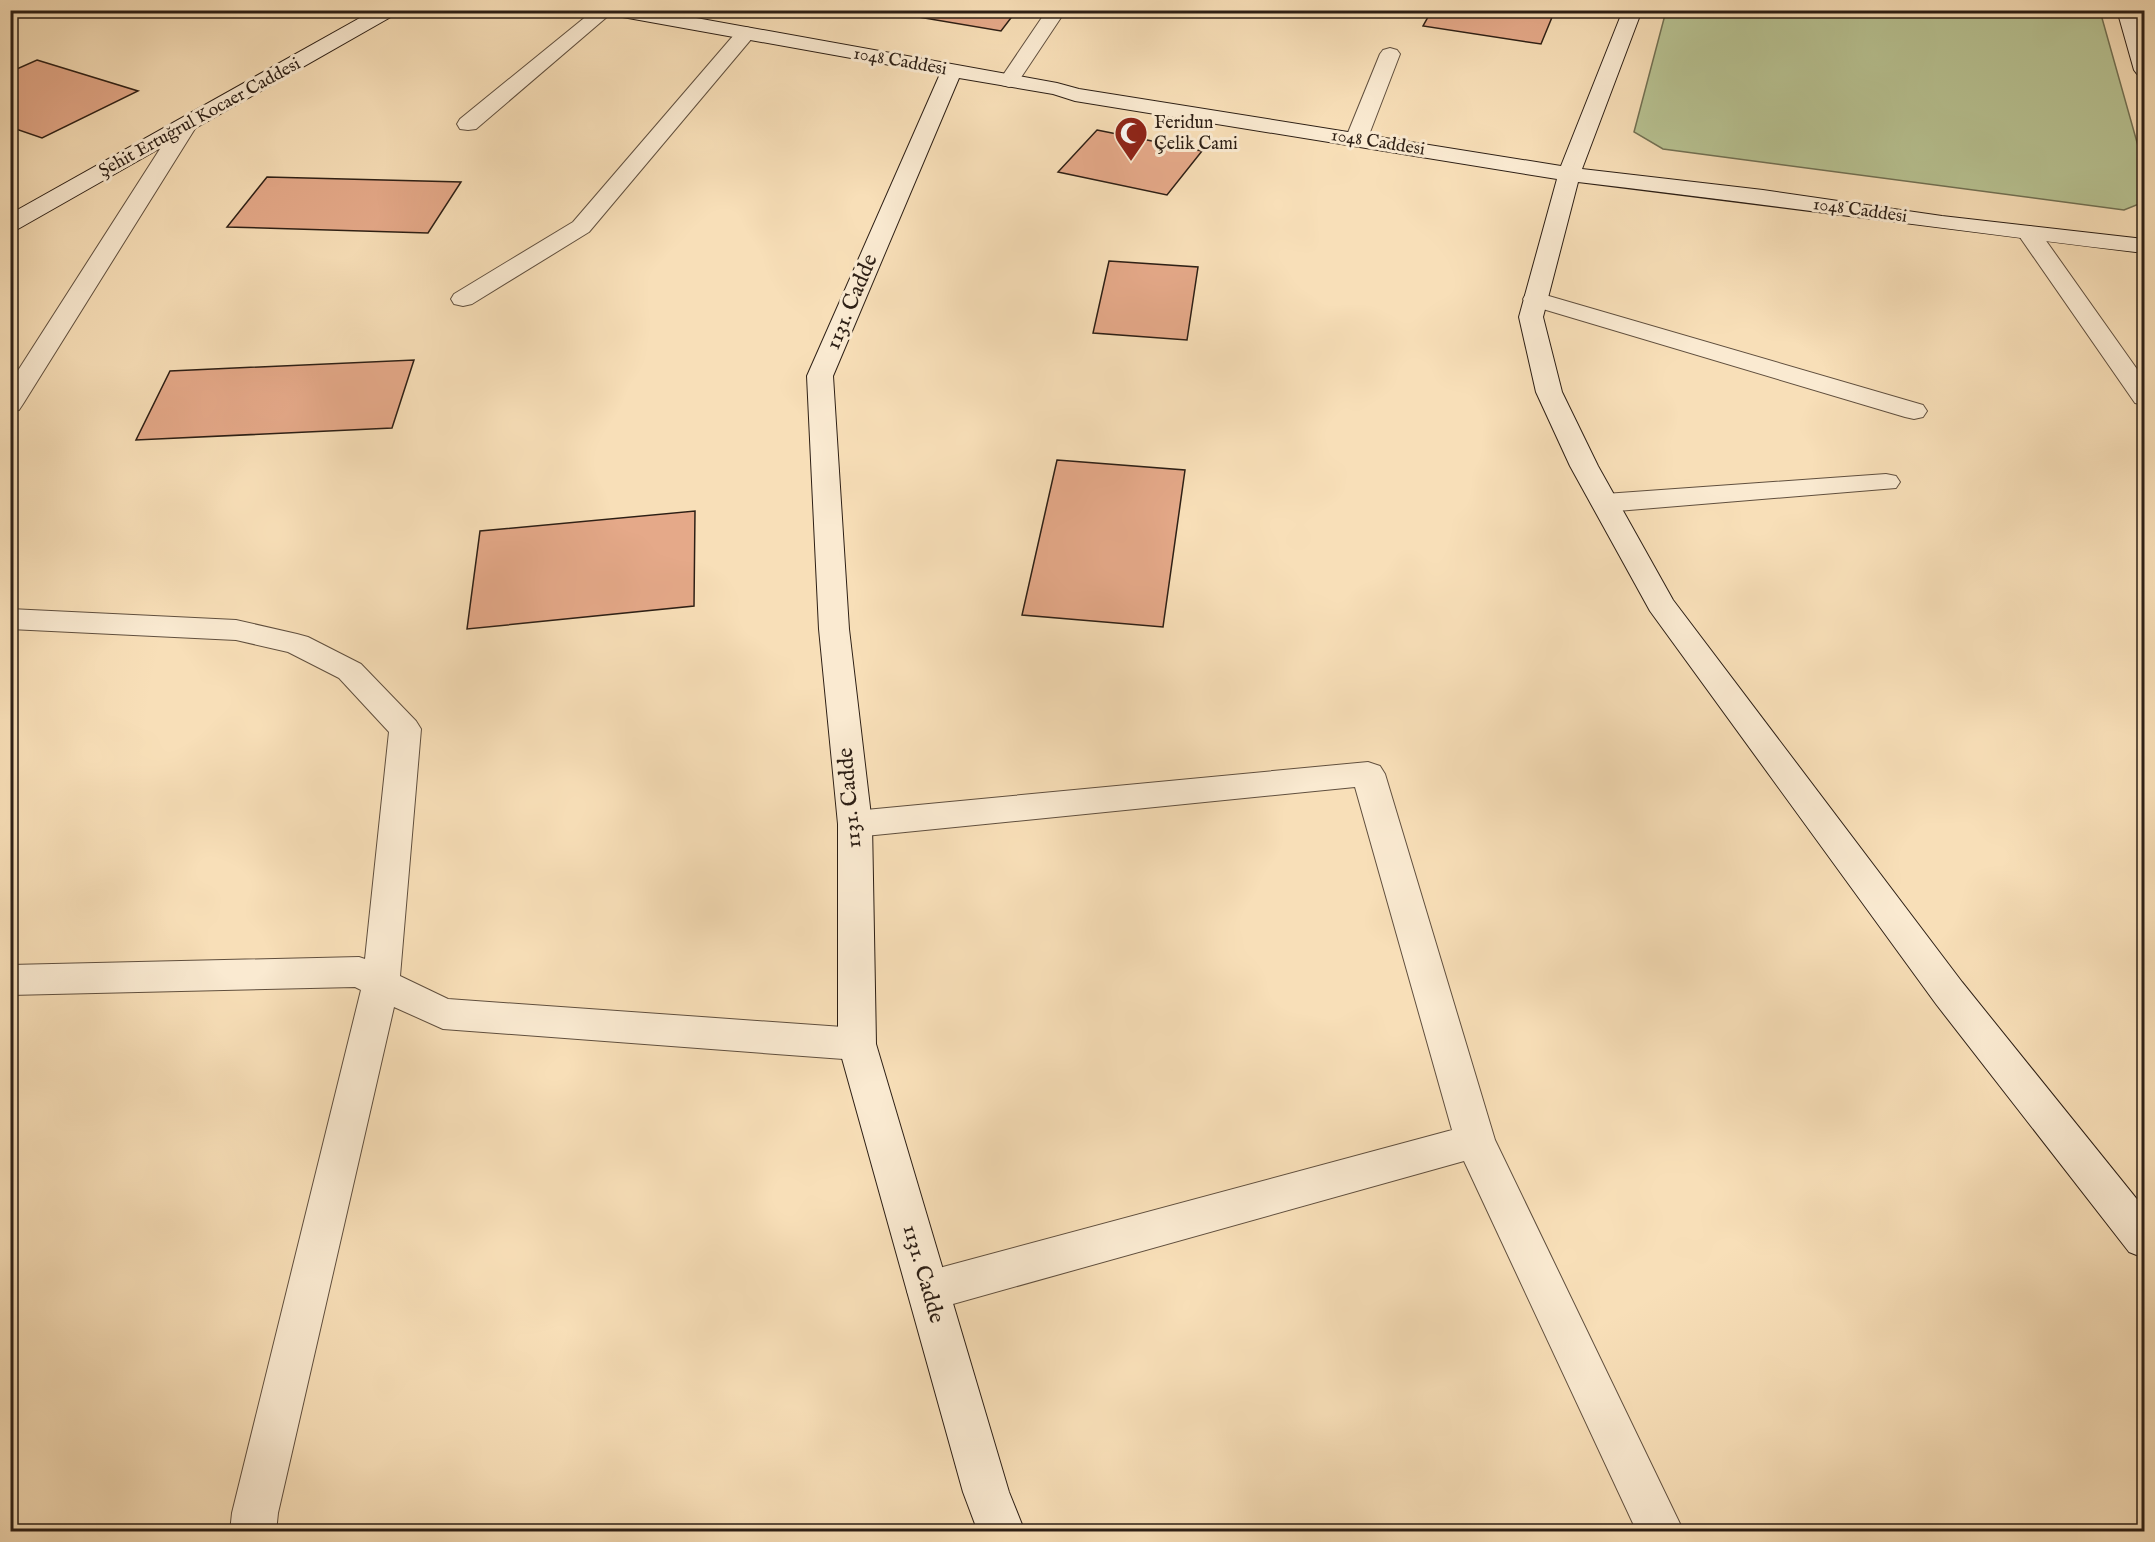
<svg xmlns="http://www.w3.org/2000/svg" width="2155" height="1542" viewBox="0 0 2155 1542" font-family="'IM FELL English',serif">
  <rect width="100%" height="100%" fill="#f8dfb8"/>
  <filter id="stains"><feTurbulence type="fractalNoise" baseFrequency=".00333" numOctaves="4"/><feColorMatrix values="0 0 0 0 .2 0 0 0 0 .09 0 0 0 0 .02 0 0 0 .5 -.17"/></filter>
  <radialGradient id="worn" r=".72"><stop offset=".6" stop-color="#630" stop-opacity="0"/><stop offset="1" stop-color="#630" stop-opacity=".3"/></radialGradient>
  <path fill="#b8c393" stroke="#727154" stroke-width="1.5" d="M1666,11H2100L2144,167V202L2124,210L1663,149L1634,132Z"/>
  <path fill="#e5a989" stroke="#2d1f15" stroke-width="1.5" d="M877,10H1017L1001,31Z
    M1432,10H1555L1541,44L1423,26Z
    M37,60L138,91L42,138L10,127V72Z
    M1097,130L1202,151L1167,195L1058,172Z
    M267,177L461,182L428,233L227,227Z
    M1109,261L1198,267L1187,340L1093,333Z
    M414,360L392,428L136,440L170,371Z
    M1057,460L1185,470L1163,627L1022,615Z
    M695,511L694,606L467,629L480,531Z"/>
  <g fill="none" stroke-linecap="round" stroke-linejoin="round">
    <defs>
      <path id="street" d="M594,10H615L476,129L468,130L460,129L457,124L460,119Z
        M1047,10H1066L1016,85L1009,87L1002,85L999,81Z
        M746,27L753,29L756,33L753,37L589,232L472,304L463,306L454,304L451,299L454,294L573,222L739,29Z
        M1390,48L1397,50L1400,54L1367,140L1364,145L1356,146L1348,145L1345,140L1380,54L1383,50Z
        M185,121L193,122L196,127L23,404L19,410L10,412V383L174,127L177,122Z
        M2029,226L2037,228L2144,379V405L2135,403L2017,233L2021,228Z
        M1535,292L1923,405L1927,411L1923,417L1914,419L1905,417L1526,304L1523,299L1526,294Z
        M1886,474L1896,476L1900,482L1896,488L1605,512L1595,509L1591,503L1595,497L1605,494Z
        M10,609L236,620L297,634L308,637L361,664L416,721L421,729L400,976L448,999L857,1028L870,1033L876,1044L870,1055L857,1060L443,1029L394,1007L278,1513L276,1532H230L232,1513L361,990L355,987L10,995V965L359,957L365,959L389,732L339,678L288,652L236,640L10,629Z
        M1368,762L1380,766L1385,774L1495,1140L1684,1532H1637L1464,1161L928,1311L913,1305L907,1291L913,1277L928,1271L1452,1130L1355,787L855,837L843,833L838,824L843,815L855,811Z"/>
      <path id="secondary" d="M374,10H398L396,14L18,229L10,231V214Z
        M608,10H652L1057,83L1079,89L1561,166L1623,10H1642L1582,169L1763,190L1942,216L2144,239V253C1955,231 1767,204 1578,182L1543,317L1562,392L1598,466L1673,600L1962,982L2144,1208V1258L2129,1252L1936,1004L1650,611L1570,466L1536,392L1519,317L1557,179L1075,101L1053,94L959,78L833,376L849,629L872,824L876,1044L1009,1492L1025,1532H978L963,1492L838,1044V824L819,629L807,376L940,74L617,16L610,14Z
        M2117,10H2136L2144,39V76L2137,74L2134,70Z"/>
    </defs>
    <use href="#street" stroke="#604f3e" stroke-width="2"/>
    <use href="#secondary" stroke="#2d1f15" stroke-width="2"/>
    <use href="#street" fill="#faead1" fill-rule="evenodd"/>
    <use href="#secondary" fill="#faead1" fill-rule="evenodd"/>
  </g>
  <defs>
    <symbol id="mosque-pin" viewBox="-11 -11 22 30"><path d="M0 17L-7.5 6A9.5 9.5 0 1 1 7.5 6Z" fill="#8f2418" stroke="#faead1"/><path d="M3.5-4.9A6 6 0 1 0 3.5 4.9A5 5 0 1 1 3.5-4.9Z" fill="#fff"/></symbol>
  </defs>
  <g fill-rule="evenodd">
    <use href="#mosque-pin" x="1112" y="114" width="38" height="52"/>
  </g>
  <g text-anchor="middle" dominant-baseline="central" stroke-width="6" stroke-linejoin="round" paint-order="stroke">
    <g font-size="18" fill="#2d1f15" stroke="#faead1">
      <text transform="translate(900 62) rotate(10)">1048 Caddesi</text>
      <text transform="translate(200 118) rotate(-29)">Şehit Ertuğrul Kocaer Caddesi</text>
      <text transform="translate(1378 143) rotate(9)">1048 Caddesi</text>
      <text transform="translate(1860 211) rotate(8)">1048 Caddesi</text>
    </g>
    <g font-size="18" fill="#2d1f15" stroke="#faead1" text-anchor="start">
      <text x="1154" y="123">Feridun<tspan x="1154" dy="21">Çelik Cami</tspan></text>
    </g>
    <g font-size="22" fill="#2d1f15" stroke="#faead1">
      <text transform="translate(852 302) rotate(-67)">1131. Cadde</text>
      <text transform="translate(850 798) rotate(-95)">1131. Cadde</text>
      <text transform="translate(923 1274) rotate(74)">1131. Cadde</text>
    </g>
  </g>
  <rect width="2155" height="1542" fill="none" stroke="#f8dfb8" stroke-width="36"/>
  <rect x="12" y="12" width="2131" height="1518" fill="none" stroke="#2d1f15" stroke-width="3"/>
  <rect x="18" y="18" width="2119" height="1506" fill="none" stroke="#2d1f15" stroke-width="1.5"/>
  <rect width="100%" height="100%" filter="url(#stains)"/>
  <rect width="100%" height="100%" fill="url(#worn)"/>
</svg>
